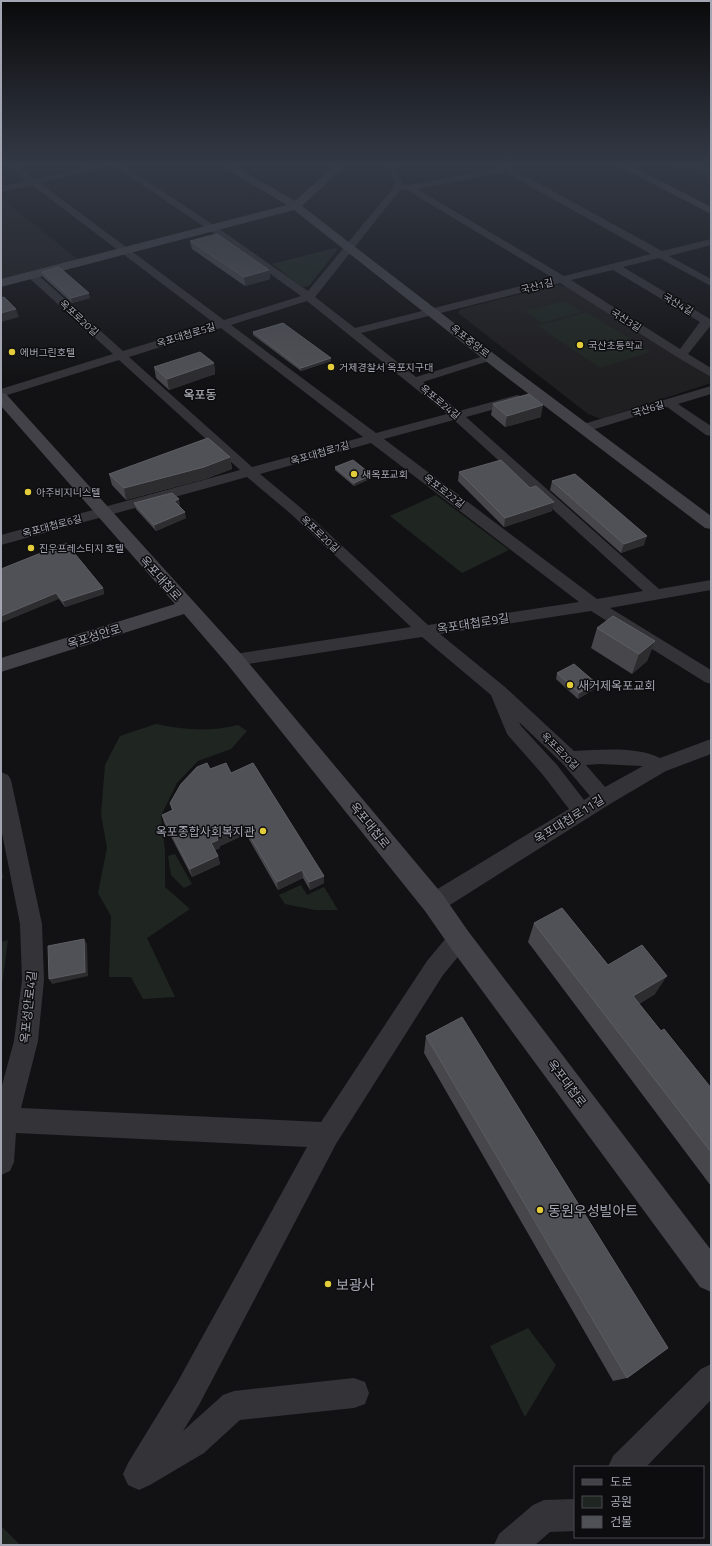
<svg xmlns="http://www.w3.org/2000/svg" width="712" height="1546" viewBox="0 0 712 1546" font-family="'Titillium Web','Noto Sans KR',sans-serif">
  <rect width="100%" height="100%" fill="#121214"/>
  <path fill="#1f1e20" d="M1,198L81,262L1,283Z
    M556,285L568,286L711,377V383L601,419L588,414L458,313L461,309Z"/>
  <path fill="#1f2621" d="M665,165H711V180L697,174Z
    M335,248L337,250L309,286L302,287L272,264Z
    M564,301L582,312L542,323L525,311Z
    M587,312L651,352L600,368L538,326Z
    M436,495L509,550L462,573L390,516Z
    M156,724C185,730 209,732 238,725L247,731L231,749L198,761L177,783L161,816L165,850V887L190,909L147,938L175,997L143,999L131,977H109L111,916L98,893L107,848L101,814L105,765L120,736Z
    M175,854L192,884L184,888L171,875L168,856Z
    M301,885L307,895L324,887L338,910H315L285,904L279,895Z
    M8,940L1,991V942Z
    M528,1328L556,1365L525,1417L490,1346Z
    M1,1526L20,1545H1Z"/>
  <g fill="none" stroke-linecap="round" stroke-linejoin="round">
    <path fill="#343338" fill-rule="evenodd" d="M7,165H17L35,179L96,165H113L40,183L224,320L301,296L209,230L113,165H123L215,226L308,291L394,187V181L388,165H396L402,185H409L506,166L509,167L662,251L711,239V245L669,256L711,279V286L659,258L623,267L710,319L711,325L688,354L711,368V377L677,357L560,283L361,333L416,377L487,355H495L497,357L495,359L423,382L459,411L517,395L521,396L523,399L521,402L466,417L659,589L711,580V590L610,608L711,670V684L705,682L591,611L440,634L505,687L574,751C600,750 636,746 660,758L711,739V754L666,771L610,804L442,910L434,912L426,910L423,903L426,896L569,809L543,775L507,734L491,695L422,637L235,666L229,664L226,660L229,656L235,654L411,627L291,514L247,477L1,545V535L240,470L119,360L1,397V389L113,354L28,277L27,275L28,273H36L123,351L214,323L32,185L1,192V186L26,181ZM505,172L651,254L564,276L417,189ZM400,190H407L553,278L355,328L315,297ZM613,270L700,322L680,349L571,280ZM307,301L447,414L376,433L231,325ZM221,328L363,437L252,467L129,357ZM454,420L643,591L597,599L384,439ZM371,443L579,602L428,625L301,508L260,474ZM519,722L563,764L590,796L584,800L557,765L521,726ZM600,764L642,766H643L605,787L586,765Z
      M711,386V394L678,404L711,426V436L706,435L667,407L585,432L580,431L579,428L580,425Z
      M1,772L8,775L11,780L42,924L44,980L38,1041L21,1108L321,1122L427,961L451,932L459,929L467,932L470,939L467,946L443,975L336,1144L199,1405L183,1431L223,1395L234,1391L354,1378L365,1382L369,1393L365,1404L354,1408L240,1420L204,1453L150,1485L139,1490L128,1485L123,1474L128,1463L177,1383L307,1147L16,1133L14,1162L10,1171L1,1175V1089L14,1041L22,980L20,924L1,828Z
      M711,1364V1400L646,1467H608L613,1456L701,1369Z
      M575,1499V1531L550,1532L535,1545H494L499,1534L533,1505L544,1500Z"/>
    <path fill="#424248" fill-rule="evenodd" d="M220,165H233L295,201L335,165H346L302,206L506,363L711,516V529L705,528L496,369L294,210L1,287V279L287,205Z
      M617,165H630L711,207V214Z
      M1,393L6,394L242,655L443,895L468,931L711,1250V1292L700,1287L450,947L425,911L228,665L184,614L1,672V658L175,604L1,406Z"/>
  </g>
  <path fill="#46464b" d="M190,241L269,270L270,279L245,286L192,249Z
    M42,272L90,298L72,303L43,277Z
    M253,332L331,358V361L301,371L253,335Z
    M214,363L215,374L169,390L156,378L154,367Z
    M493,404L541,417L505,427L491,415Z
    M230,457L232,469L205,479L126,500L112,485L109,474Z
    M335,467L372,478L354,486L335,470Z
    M459,472L552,511L504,527L458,481Z
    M552,481L644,545L621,553L550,490Z
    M134,503L180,505L179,506L186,518L156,531L136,509Z
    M1,569L103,588L104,594L65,607L59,599Z
    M597,628L655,641L647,661L632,674L591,648Z
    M557,673L594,689L578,699L556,679Z
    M210,769L231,773L324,876V883L310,890L303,878L278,890L246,834L220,846V848L215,850L218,856L220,864L192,877L164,823L162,815L172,810L170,803Z
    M534,923L608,965L655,994L639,1004L661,1031L711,1088V1186L528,942Z
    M426,1036L627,1378L613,1381L424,1053Z"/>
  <path fill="#2d2d30" d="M269,270L270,279L245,286L244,277Z
    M89,293L90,298L72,303L71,298Z
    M16,309L19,317L1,322V313Z
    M331,358V361L301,371V368Z
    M214,363L215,374L169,390L167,379Z
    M543,405L541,417L505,427L507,416Z
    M230,457L232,469L205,479L126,500L124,488Z
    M372,475V478L354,486V483Z
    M179,499L180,505L175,507L174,501Z
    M554,502L552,511L504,527L505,518Z
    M185,512L186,518L156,531L154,525Z
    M647,536L644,545L621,553L624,544Z
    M103,588L104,594L65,607L63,601Z
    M56,593L59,599L1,623V616Z
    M655,641L647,661L632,674L639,654Z
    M596,683L594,689L578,699L579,693Z
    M244,826L246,834L220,846V848L213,851L211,843L217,838Z
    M218,856L220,864L192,877L190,869Z
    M1,866L3,878L1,879Z
    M302,870L303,878L278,890L277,882Z
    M324,876V883L310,890L309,882Z
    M84,939L87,944L88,976L52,984L49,979Z
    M667,976L655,994L622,1014L633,996Z"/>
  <path fill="#505156" stroke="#5e5e65" d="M217,234L269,270L244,277L190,241Z
    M59,267L89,293L71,298L42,272Z
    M4,297L16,309L1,313V298Z
    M283,323L331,358L301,368L253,332Z
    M200,352L214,363L167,379L154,367Z
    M529,394L543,405L507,416L493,404Z
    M208,438L230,457L204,467L124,488L109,474Z
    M353,460L372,475L354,483L335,467Z
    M501,460L530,488L536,486L554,502L505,518L459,472Z
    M575,474L647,536L624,544L552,481Z
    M172,493L179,499L174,501L185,512L154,525L134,503Z
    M66,543L103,588L63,601L56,593L1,616V569Z
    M613,616L655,641L639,654L597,628Z
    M574,664L596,683L579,693L557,673Z
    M207,763L210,769L226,763L231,773L253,763L324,876L309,882L302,870L277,882L244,826L217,838L218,840L211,843L218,856L190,869L162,815L173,810L170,803L181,784L197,767Z
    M562,908L608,965L642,945L667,976L633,996L661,1031L664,1029L711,1088V1152L534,923Z
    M84,939L85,972L49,979L48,946Z
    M462,1017L668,1348L627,1378L426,1036Z"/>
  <linearGradient id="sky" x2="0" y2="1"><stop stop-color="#0a0a0b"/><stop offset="0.43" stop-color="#333945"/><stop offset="1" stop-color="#333945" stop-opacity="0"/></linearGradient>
  <rect width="712" height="382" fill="url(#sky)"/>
  <g fill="#e3cd3b" stroke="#0d0d0f" stroke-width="1.5">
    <circle cx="580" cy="345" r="4"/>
    <circle cx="12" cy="352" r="4"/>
    <circle cx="331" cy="367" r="4"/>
    <circle cx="354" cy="474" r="4"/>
    <circle cx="28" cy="492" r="4"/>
    <circle cx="31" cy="548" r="4"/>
    <circle cx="570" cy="685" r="4"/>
    <circle cx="263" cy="831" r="4"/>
    <circle cx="540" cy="1210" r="4"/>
    <circle cx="328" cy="1284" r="4"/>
  </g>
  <g text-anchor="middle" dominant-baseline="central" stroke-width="3" stroke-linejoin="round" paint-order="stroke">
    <g font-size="10" fill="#a5a6b3" stroke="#0d0d0f">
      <text transform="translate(537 286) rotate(-14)">국산1길</text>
      <text transform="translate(678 304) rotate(30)">국산4길</text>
      <text transform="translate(79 318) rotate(42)">옥포로20길</text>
      <text transform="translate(626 320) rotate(32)">국산3길</text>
      <text transform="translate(186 335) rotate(-17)">옥포대첩로5길</text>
      <text transform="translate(470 341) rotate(38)">옥포중앙로</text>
      <text transform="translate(440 402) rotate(39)">옥포로24길</text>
      <text transform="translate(648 409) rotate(-17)">국산6길</text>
      <text transform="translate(320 453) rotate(-16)">옥포대첩로7길</text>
      <text transform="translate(444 491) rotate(37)">옥포로22길</text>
      <text transform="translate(52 526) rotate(-15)">옥포대첩로6길</text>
      <text transform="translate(320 534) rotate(43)">옥포로20길</text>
      <text transform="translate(560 751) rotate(45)">옥포로20길</text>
    </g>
    <g font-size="10" fill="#a5a6b3" stroke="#0d0d0f" text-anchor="start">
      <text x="588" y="345">국산초등학교</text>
      <text x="20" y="352">에버그린호텔</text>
      <text x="339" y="367">거제경찰서 옥포지구대</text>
      <text x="362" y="474">새옥포교회</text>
      <text x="36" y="492">아주비지니스텔</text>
      <text x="39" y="548">진우프레스티지 호텔</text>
    </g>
    <g font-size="12" fill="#c5c6cf" stroke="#0d0d0f">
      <text x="200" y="394">옥포동</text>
    </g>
    <g font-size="12" fill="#a5a6b3" stroke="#0d0d0f">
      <text transform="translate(161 578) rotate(48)">옥포대첩로</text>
      <text transform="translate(473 623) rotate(-9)">옥포대첩로9길</text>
      <text transform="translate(94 636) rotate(-17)">옥포성안로</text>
      <text transform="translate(569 819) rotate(-32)">옥포대첩로11길</text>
      <text transform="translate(370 825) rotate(51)">옥포대첩로</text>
      <text transform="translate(28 1007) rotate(-84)">옥포성안로4길</text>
      <text transform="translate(567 1083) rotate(53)">옥포대첩로</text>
    </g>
    <g font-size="12" fill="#a5a6b3" stroke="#0d0d0f" text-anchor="start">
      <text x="578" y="685">새거제옥포교회</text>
      <text x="255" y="831" text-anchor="end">옥포종합사회복지관</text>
    </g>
    <g font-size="14" fill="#a5a6b3" stroke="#0d0d0f" text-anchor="start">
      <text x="548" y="1210">동원우성빌아트</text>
      <text x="336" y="1284">보광사</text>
    </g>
  </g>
  <rect width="712" height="1546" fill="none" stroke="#a5a6b3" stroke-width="4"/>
  <rect x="574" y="1466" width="130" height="72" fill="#0d0d0f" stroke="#4a4a51"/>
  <rect x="582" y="1479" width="20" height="6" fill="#424248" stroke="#4a4a51"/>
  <text x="610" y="1486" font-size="12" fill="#a5a6b3">도로</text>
  <rect x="582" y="1496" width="20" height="12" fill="#1f2621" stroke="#4a4a51"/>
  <text x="610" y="1506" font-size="12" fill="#a5a6b3">공원</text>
  <rect x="582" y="1516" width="20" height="12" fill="#505156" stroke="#4a4a51"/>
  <text x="610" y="1526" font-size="12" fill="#a5a6b3">건물</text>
</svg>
